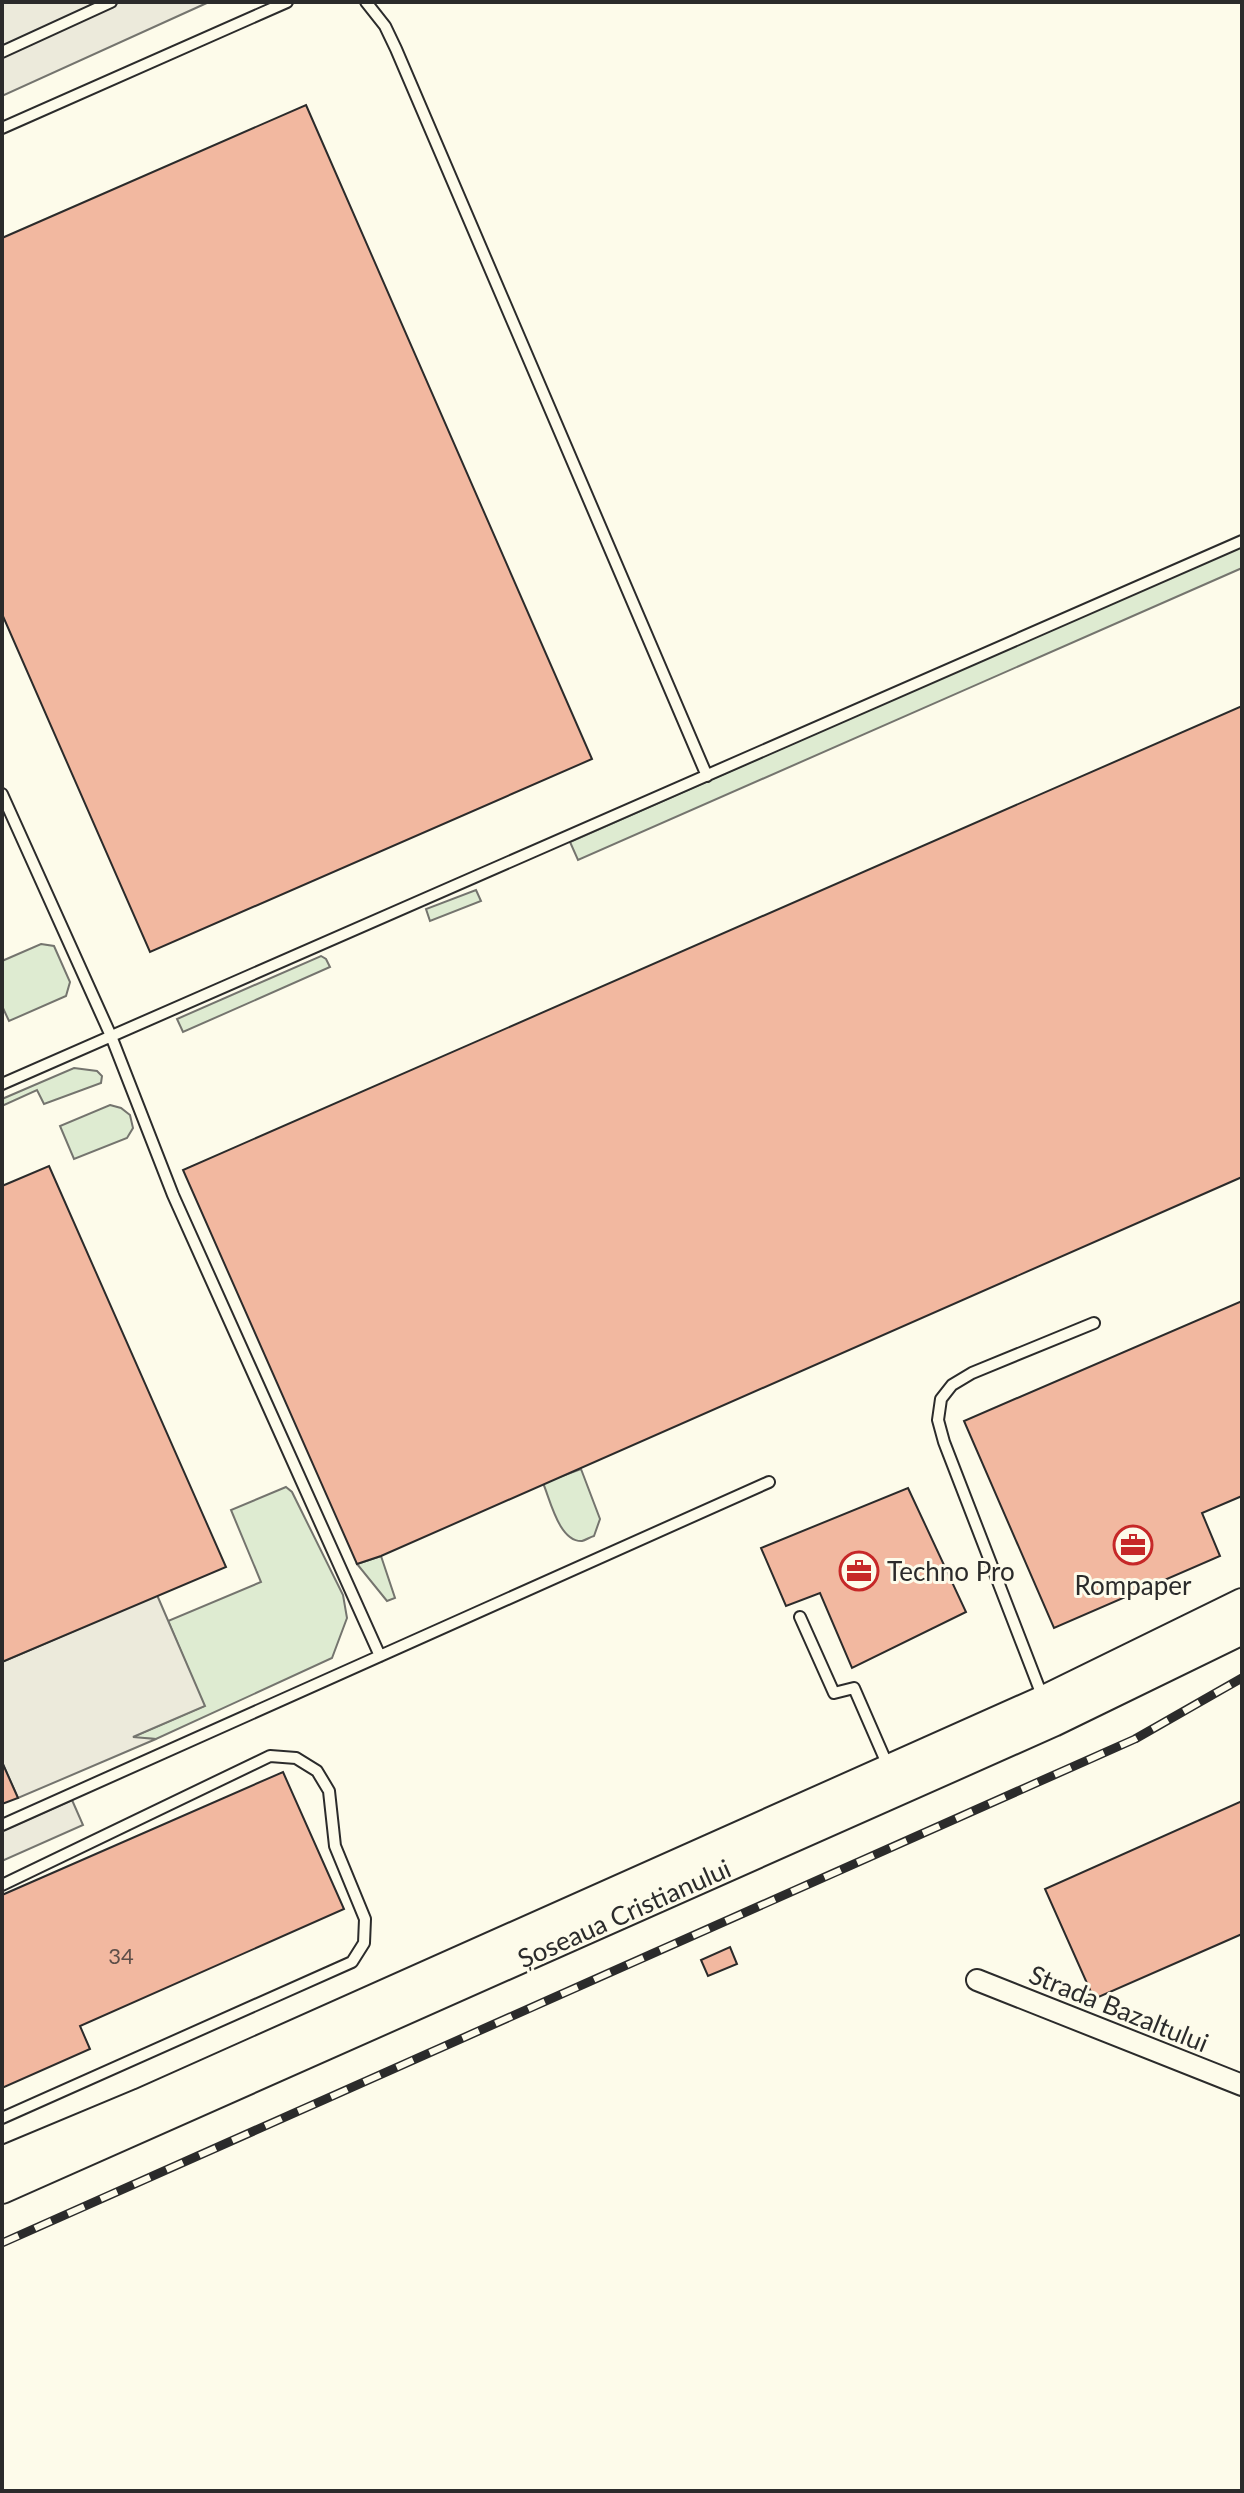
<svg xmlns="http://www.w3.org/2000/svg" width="1244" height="2493" viewBox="0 0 1244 2493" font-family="Lato,sans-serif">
  <rect width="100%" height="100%" fill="#fdfbea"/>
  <path fill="#deebd1" stroke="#74746e" stroke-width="2" d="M1242,545V568L578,860L570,842Z
    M476,890L481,901L430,921L426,909Z
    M41,944L54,946L70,982L66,996L9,1021L2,1006V961Z
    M321,956L326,959L330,967L183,1032L177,1019Z
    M74,1068L97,1071L102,1076L101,1083L44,1104L37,1090L2,1106V1099Z
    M110,1105L121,1108L130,1115L133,1128L127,1138L74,1159L60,1126Z
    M581,1469L600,1519L594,1536C590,1537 586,1540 582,1541C559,1542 550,1499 543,1483Z
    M286,1487L292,1492L343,1595L347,1618L332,1658L156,1739L130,1738L204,1706L168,1621L261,1582L231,1510Z
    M381,1556L395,1598L387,1601L357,1564Z"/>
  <path fill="#eceadb" stroke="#74746e" stroke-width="2" d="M2,2H209L2,96Z
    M157,1595L205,1706L133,1737L156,1739L18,1798L2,1762V1662Z
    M72,1800L83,1825L2,1861V1831Z"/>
  <path fill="#f2b8a0" stroke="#2b2b2b" stroke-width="2" d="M306,105L592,759L150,952L2,614V238Z
    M1242,706V1177L381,1556L357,1564L183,1170Z
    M49,1166L226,1567L2,1662V1186Z
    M1242,1301V1496L1202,1513L1220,1556L1054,1628L964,1421Z
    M908,1488L966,1612L852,1668L820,1593L786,1606L761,1548Z
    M2,1762L18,1798L2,1804Z
    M283,1772L344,1909L80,2026L90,2049L2,2088V1895Z
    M1242,1801V1934L1094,1999L1045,1889Z
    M730,1947L737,1964L708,1976L701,1960Z"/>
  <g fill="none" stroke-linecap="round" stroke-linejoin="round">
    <defs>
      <path id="service" d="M366,2L385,26L396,49L707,776
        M2,52L111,2
        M2,128L287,2
        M2,794L111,1036L173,1195L380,1656
        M2,1084L1242,541
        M800,1617L834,1693L854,1688L888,1766
        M1043,1698L944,1442L938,1420L941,1399L952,1385L972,1373L1094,1323
        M2,1825L769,1482
        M2,1885L270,1756L296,1758L317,1771L329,1791L335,1846L365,1919L364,1943L352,1962L2,2118"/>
      <path id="minor" d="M977,1980L1242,2085"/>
      <path id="secondary" d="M2,2161L141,2103L1044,1700L1242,1603
        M2,2189L1053,1722L1242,1630"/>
    </defs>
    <use href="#service" stroke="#2b2b2b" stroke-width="14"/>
    <use href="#minor" stroke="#2b2b2b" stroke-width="24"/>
    <use href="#secondary" stroke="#2b2b2b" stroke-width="32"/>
    <use href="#service" stroke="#fdfbea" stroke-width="10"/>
    <use href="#minor" stroke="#fdfbea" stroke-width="20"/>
    <use href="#secondary" stroke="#fdfbea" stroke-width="28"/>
    <defs>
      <path id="rail" d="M2,2243L1135,1739L1242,1678"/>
    </defs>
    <use href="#rail" stroke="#2b2b2b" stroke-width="9"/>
    <use href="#rail" stroke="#fdfbea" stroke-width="6" stroke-dasharray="18" stroke-linecap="butt"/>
  </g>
  <defs>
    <symbol id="office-ring" viewBox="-11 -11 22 22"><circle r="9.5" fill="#fdfbea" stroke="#c62828" stroke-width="1.5"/><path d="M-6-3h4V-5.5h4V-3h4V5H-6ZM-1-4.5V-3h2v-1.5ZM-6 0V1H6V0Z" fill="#c62828"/></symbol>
  </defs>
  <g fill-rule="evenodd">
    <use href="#office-ring" x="1111" y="1523" width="44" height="44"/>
    <use href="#office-ring" x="837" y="1549" width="44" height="44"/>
  </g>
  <g text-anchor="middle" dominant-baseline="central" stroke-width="6" stroke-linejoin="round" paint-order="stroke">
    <g font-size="22" fill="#5d4e48">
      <text x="121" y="1955">34</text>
    </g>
    <g font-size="26" fill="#2b2b2b" stroke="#fdfbea" text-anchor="start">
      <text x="887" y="1571">Techno Pro</text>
      <text x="1133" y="1585" text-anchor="middle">Rompaper</text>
    </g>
    <g font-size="26" fill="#2b2b2b" stroke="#fdfbea">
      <text transform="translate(624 1913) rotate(-24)">Șoseaua Cristianului</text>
      <text transform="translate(1119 2008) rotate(22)">Strada Bazaltului</text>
    </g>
  </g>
  <rect width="1244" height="2493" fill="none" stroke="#2b2b2b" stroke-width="8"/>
</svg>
